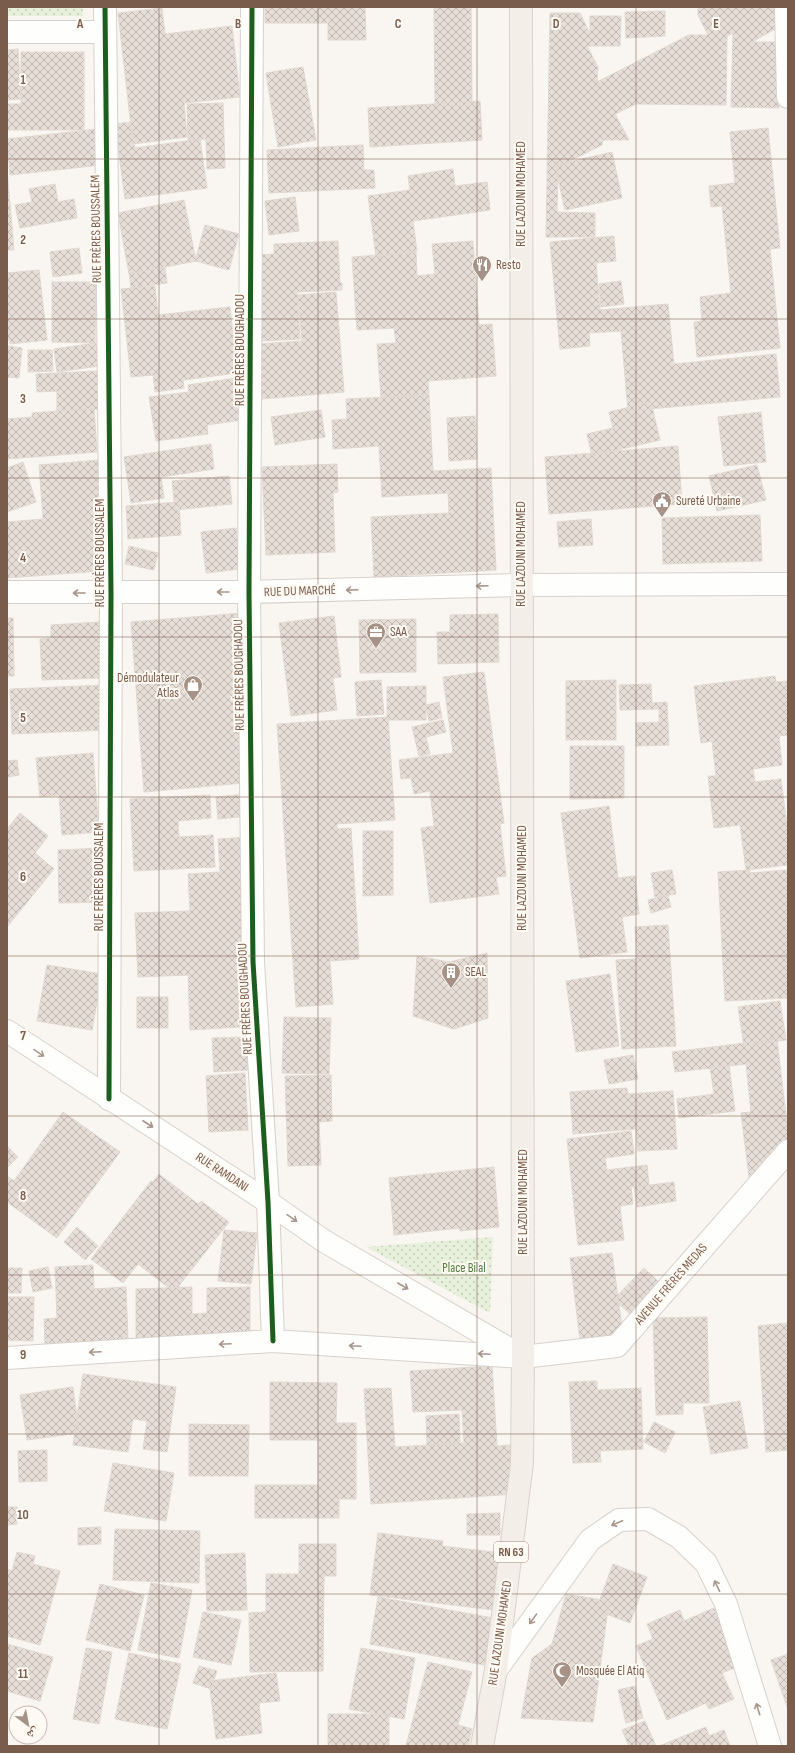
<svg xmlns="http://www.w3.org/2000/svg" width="795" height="1753" viewBox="0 0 795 1753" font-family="'Sofia Sans Condensed','Noto Naskh Arabic',sans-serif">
  <defs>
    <pattern id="park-dots" width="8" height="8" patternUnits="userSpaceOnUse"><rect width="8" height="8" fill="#e7f0db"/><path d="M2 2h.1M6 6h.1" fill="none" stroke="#c0c6b4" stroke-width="1.8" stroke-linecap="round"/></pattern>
    <pattern id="building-cross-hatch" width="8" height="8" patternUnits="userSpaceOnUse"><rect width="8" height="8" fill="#e6ded7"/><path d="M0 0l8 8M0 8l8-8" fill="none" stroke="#bfb7b1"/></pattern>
  </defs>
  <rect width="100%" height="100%" fill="#f9f5f0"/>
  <path fill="url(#park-dots)" d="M7,7H83V16H7Z
    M493,1237L490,1313L366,1247Z"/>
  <path fill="url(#building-cross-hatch)" stroke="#e2d8d2" d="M265,7H365L366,40H328V23H265Z
    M434,7H471L472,105L435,106Z
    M698,7H777V28L752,42H780L779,108L731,107L733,33L727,36L726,105L636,104L615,114L629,140H603L602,145L558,167L557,212L595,213V237H546L550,13H580L590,34V16H621L620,46H587L598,67L597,82L689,35H708L698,15Z
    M162,8L165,34L232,26L240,97L184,103L187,137L133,144L118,13Z
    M665,11V36L626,38L625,12Z
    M18,49L21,99L7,100V50Z
    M21,52H84V130H7V104H21Z
    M303,67L316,140L278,147L266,73Z
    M480,101L482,140L370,147L368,108Z
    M223,103L225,168L207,169L206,139L188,140L187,104Z
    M131,122L135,148L200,139L207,188L125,199L115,124Z
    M768,128L780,248L770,249L780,348L697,357L694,322L702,321L700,297L731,293L722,206L711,207L709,186L735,183L730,132Z
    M97,129L101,165L10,175L7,139Z
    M363,145L364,170H374L375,188L269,193L267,150Z
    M612,152L622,198L565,210L555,165Z
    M7,169L14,250H7Z
    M453,169L455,186L487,182L490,210L413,221L417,251L376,257L368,196L410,190L408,176Z
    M55,184L58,202L74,199L77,218L20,228L15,205L32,202L29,189Z
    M295,197L299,231L269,235L265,201Z
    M184,200L196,261L129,274L118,213Z
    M205,225L239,234L229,270L195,261Z
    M614,236L616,261L596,263L600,310L668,304L674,364L776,354L780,397L628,411L621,331L589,333L590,346L560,349L550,242Z
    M338,241L340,283H342V290L297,292L300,339L261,341L257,255L274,254V244Z
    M473,241L479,325L492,324L496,376L428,381L429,394L381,398L377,344L396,343L394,328L357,330L352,257L416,252L417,276L435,274L432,244Z
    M79,248L82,273L53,277L50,252Z
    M165,268L167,283L131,288L129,273Z
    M39,270L47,340L10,344V340H7V273Z
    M621,281L624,304L601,307L599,284Z
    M52,282H96L95,343L52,342Z
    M155,286L158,315L230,307L237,373L183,380L184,388L155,392L153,375L131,377L121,289Z
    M336,292L344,392L262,399L258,344L302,341L298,295Z
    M96,343L99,366L57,372L54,349Z
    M7,346L22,348L19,378L7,377Z
    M28,350H52L53,371L28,372Z
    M97,371L99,409L57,411V391L37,392L36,374Z
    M236,378L242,420L207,425L208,434L156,441L149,397L189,392L188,385Z
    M429,395L433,471L491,468L496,570L374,577L371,517L449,513L448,493L382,497L379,446L333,449L332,420L347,419L346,399Z
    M651,402L660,440L592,456L587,434L613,428L609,412Z
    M94,408L97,452L7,459V419L32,417V413Z
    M321,410L325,437L275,445L271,417Z
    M761,412L766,462L724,466L718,417Z
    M475,416L477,459L449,461L447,418Z
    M211,444L214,469L161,477L164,498L131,503L124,457Z
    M678,446L682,504L549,514L545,457Z
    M100,460L104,521L97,522L100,571L7,578V522L43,519L39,465Z
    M23,462L36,502L7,512V468Z
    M337,464L338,492L333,493L335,552L266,555L262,467Z
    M757,465L766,500L717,511L709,476Z
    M229,476L232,504L175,510L172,481Z
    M179,502L181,535L128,539L126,506Z
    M760,515L762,561L663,564L662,518Z
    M591,519L593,545L559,547L557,522Z
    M236,528L240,569L206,573L201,532Z
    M129,546L158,553L154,570L125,564Z
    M242,613L255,782L144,792L131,622Z
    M498,614L499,662L438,664L437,632H450V615Z
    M334,616L341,677L333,678L337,710L291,716L279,623Z
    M7,618H13L14,676H7Z
    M416,619V672L360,673L359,620Z
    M99,622L102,678L42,680L40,639L51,638V625Z
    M484,672L504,823L500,824L506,876L496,877L499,894L430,903L421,828L434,826L430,791L414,794L411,778L401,779L399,760L453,753L443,677Z
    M775,676L776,682L788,681V735L779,736L782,765L753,769L755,782L781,779L788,835V865L746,870L740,825L714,828L708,776H716L712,741L701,743L694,686Z
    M381,680L384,714L357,716L355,682Z
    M616,680V740H566V681Z
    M651,684L652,703L667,702L669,745L636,746V723L659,722V709L620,710L619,685Z
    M105,685L107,730L12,734L10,689Z
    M426,686V720H387V687Z
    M439,702L442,718L429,721L426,705Z
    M388,717L395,820L337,824V829L351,828L359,959L330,961L333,1004L296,1007L277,724Z
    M443,720L446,732L426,737L430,754L419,756L412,727Z
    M570,746H624V798L570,799Z
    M93,753L99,832L62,835L59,795L40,797L36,758Z
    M17,760L19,775L7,777V761Z
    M247,794L249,816L218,819L216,797Z
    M210,795L211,818L178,821L179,837L213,835L215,867L134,871L130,799Z
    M609,806L618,878L635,876L639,914L622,917L627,952L580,958L561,813Z
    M20,813L48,836L35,853L54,869L7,927V829Z
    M363,831H393V895L363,896Z
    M249,837L252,1001L238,1002L240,1027L190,1030L188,975L138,977L135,913L190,911L188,874L220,872L218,839Z
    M104,848L106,902L59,903L58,850Z
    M672,870L676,894L655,897L651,873Z
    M750,870V873L787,870L788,998L725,1001L718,872Z
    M668,895L671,907L651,913L648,900Z
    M668,925L676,1046L622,1049L616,960L637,959L635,927Z
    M487,953L488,1018L454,1029L413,1016L417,956L449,962Z
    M47,965L102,974L92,1030L37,1021Z
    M610,974L619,1046L576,1052L566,981Z
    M137,997H168V1028H137Z
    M780,1001L786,1040L744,1046L738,1007Z
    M284,1017L331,1018L329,1074L282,1073Z
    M246,1037L248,1070L214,1072L212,1038Z
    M777,1039L788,1133V1153L772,1174L749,1177L741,1113L751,1112L746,1064L675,1072L672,1052Z
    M633,1055L638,1079L609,1084L604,1060Z
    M729,1065L735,1111L679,1118L677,1099L714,1094L710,1067Z
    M245,1073L248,1130L209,1132L206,1076Z
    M331,1075L332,1121L319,1122L321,1165L288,1166L285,1076Z
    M627,1088L628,1094L673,1091L677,1149L638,1151L636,1129L573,1134L570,1092Z
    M63,1112L120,1152L57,1238L7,1202V1176L14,1181Z
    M631,1131L634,1154L605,1158L607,1170L647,1165L649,1185L631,1187L633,1204L620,1206L624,1240L578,1245L567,1139Z
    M7,1146L18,1157L7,1168Z
    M494,1167L499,1227L460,1231V1228L394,1235L389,1178Z
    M159,1174L198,1204L201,1201L229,1222L174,1292L138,1264L123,1283L91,1259L151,1181L153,1182Z
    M674,1182L676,1201L637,1207L634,1187Z
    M77,1227L98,1246L85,1260L64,1242Z
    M224,1230L257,1233L251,1284L218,1281Z
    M612,1253L623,1334L580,1340L570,1258Z
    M93,1265L94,1289L126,1287L128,1340L45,1344L44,1319L57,1318L55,1267Z
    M48,1267L52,1288L33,1292L29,1271Z
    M7,1268H22L21,1293H7Z
    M644,1268L662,1285L632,1316L614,1299Z
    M192,1287V1314L207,1313V1340L136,1341V1289Z
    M250,1287V1342H207V1288Z
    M7,1297H34L33,1341L7,1340Z
    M707,1317L709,1403H683V1414L656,1415L653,1318Z
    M788,1323V1450L766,1452L758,1326Z
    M492,1366L497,1446L512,1445L515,1494L371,1504L364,1389L391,1388L395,1447L464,1443L462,1410L413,1412L410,1371Z
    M83,1374L176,1387L167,1452L143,1449L147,1421L133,1419L128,1452L73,1445Z
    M597,1381V1390L641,1388L643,1449L600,1451L601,1462L573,1463L569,1382Z
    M270,1382L337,1383L336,1423H356V1499H339V1518H255V1485H318V1440H270Z
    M73,1387L79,1433L27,1440L20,1395Z
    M740,1401L748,1448L711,1454L703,1407Z
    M459,1414L460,1443L427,1445L426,1416Z
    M654,1422L675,1432L665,1453L644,1442Z
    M189,1424L249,1425L248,1476H189Z
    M47,1450V1481L19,1482L18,1451Z
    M113,1463L174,1473L166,1521L104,1511Z
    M7,1507H17V1524L7,1525Z
    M500,1513V1535H467V1514Z
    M101,1527V1544L78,1545V1528Z
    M115,1529L200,1531L199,1583L113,1580Z
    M378,1533L443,1541L442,1546L502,1553L494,1610L370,1595Z
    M299,1544H336V1576H324L323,1671L250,1672L249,1613L266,1612V1574H299Z
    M17,1552L35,1556L33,1564L60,1571L40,1645L7,1636V1569L12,1571Z
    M245,1553L247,1610L207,1611L205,1555Z
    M613,1564L647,1577L630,1623L596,1610Z
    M151,1583L192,1590L179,1658L138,1650Z
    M100,1584L144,1595L130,1651L86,1640Z
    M566,1594L609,1601L593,1722L521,1718L532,1658L552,1644Z
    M378,1597L493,1618L484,1665L370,1644Z
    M714,1608L739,1666L722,1673L734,1699L709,1709L706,1703L667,1720L636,1646L653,1639L647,1624L680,1610L684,1621Z
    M203,1612L241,1620L231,1665L193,1657Z
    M7,1644L53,1657L40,1701L7,1691Z
    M86,1648L112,1652L99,1724L73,1719Z
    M361,1648L415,1658L404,1719L349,1709Z
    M129,1653L181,1664L167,1729L115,1719Z
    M788,1654V1710L771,1660Z
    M428,1662L472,1672L458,1725L472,1729L468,1746H406Z
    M199,1666L217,1671L211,1689L193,1683Z
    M276,1673L280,1701L259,1703L262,1733L216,1739L209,1681Z
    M635,1686L643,1718L626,1723L618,1690Z
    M328,1714H389V1746H328Z
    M645,1721L656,1746H629L622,1730Z
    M706,1727L709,1736L724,1730L730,1746H659Z"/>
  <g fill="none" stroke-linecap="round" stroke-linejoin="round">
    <defs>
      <path id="minor" d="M105,7L111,593L109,1099
        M252,7L249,592L253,962L268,1202L273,1341
        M786,7L788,97
        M7,32H105
        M7,592H249L521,585L788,584
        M7,1358L273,1341L523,1357L617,1346L788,1151
        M496,1670L590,1540L619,1520L648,1519L679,1537L706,1563L726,1604L770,1746"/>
      <path id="secondary" d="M7,1031L268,1202L324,1241L523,1357"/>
      <path id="primary" d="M482,1746L496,1670L522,1463L523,1357L521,7"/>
    </defs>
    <use href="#minor" stroke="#d7d1cb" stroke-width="24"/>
    <use href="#secondary" stroke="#d9d2cb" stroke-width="24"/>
    <use href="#primary" stroke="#dad1cc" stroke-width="24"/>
    <use href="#minor" stroke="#fefefd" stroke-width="22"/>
    <use href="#secondary" stroke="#fefefd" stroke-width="22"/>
    <use href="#primary" stroke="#f3eee8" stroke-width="22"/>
    <defs>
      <path id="cycleway" d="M105,7L111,593L109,1099
        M252,7L249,592L253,962L268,1202L273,1341"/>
    </defs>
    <use href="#cycleway" stroke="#fffaf3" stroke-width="8"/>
    <use href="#cycleway" stroke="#1b5e20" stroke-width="5"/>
  </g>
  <defs><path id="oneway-shaft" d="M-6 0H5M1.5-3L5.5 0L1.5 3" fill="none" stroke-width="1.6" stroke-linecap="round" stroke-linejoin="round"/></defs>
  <g stroke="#a8958b">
    <use href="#oneway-shaft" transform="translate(482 586) rotate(178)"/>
    <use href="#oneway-shaft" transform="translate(352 590) rotate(178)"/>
    <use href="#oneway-shaft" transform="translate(223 592) rotate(180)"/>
    <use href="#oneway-shaft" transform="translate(79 593) rotate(-180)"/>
    <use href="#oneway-shaft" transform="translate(39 1053) rotate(34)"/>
    <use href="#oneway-shaft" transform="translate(148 1124) rotate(33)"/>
    <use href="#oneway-shaft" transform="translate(292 1218) rotate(35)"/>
    <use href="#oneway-shaft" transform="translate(403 1286) rotate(30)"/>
    <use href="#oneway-shaft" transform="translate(225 1344) rotate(177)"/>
    <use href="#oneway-shaft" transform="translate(355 1346) rotate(-177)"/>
    <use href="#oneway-shaft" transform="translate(95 1352) rotate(177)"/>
    <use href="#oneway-shaft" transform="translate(484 1354) rotate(-177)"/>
    <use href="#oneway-shaft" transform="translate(617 1523) rotate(157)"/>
    <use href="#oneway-shaft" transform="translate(717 1586) rotate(-116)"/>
    <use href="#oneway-shaft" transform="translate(533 1619) rotate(126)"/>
    <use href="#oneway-shaft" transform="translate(758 1709) rotate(-107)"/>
  </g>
  <path fill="none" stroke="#7a5c4d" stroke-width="1" stroke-opacity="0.55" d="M159,7V1746M318,7V1746M477,7V1746M636,7V1746M7,159H788M7,319H788M7,478H788M7,637H788M7,797H788M7,956H788M7,1116H788M7,1275H788M7,1434H788M7,1594H788"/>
  <defs>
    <symbol id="restaurant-pin" viewBox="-11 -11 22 30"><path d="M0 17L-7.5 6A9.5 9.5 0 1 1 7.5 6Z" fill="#a69286" stroke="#fffaf3"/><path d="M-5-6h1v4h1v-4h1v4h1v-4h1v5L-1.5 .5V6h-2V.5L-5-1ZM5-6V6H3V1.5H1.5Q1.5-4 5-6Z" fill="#fff"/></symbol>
    <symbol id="civic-pin" viewBox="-11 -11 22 30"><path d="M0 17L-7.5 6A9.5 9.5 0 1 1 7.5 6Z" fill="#a69286" stroke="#fffaf3"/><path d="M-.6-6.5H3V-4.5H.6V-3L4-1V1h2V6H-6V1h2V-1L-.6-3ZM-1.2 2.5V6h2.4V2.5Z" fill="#fff"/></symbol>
    <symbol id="office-pin" viewBox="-11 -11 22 30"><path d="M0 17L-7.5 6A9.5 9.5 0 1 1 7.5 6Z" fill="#a69286" stroke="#fffaf3"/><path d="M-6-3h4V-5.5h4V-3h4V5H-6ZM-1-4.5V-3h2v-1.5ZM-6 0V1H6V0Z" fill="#fff"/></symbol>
    <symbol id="shop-pin" viewBox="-11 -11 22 30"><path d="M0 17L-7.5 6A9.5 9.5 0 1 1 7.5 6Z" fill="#a69286" stroke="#fffaf3"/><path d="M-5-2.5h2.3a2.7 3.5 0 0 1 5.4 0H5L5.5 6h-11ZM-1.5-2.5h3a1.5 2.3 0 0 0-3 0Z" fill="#fff"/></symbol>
    <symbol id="building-pin" viewBox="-11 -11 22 30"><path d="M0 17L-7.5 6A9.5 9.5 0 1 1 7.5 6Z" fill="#a69286" stroke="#fffaf3"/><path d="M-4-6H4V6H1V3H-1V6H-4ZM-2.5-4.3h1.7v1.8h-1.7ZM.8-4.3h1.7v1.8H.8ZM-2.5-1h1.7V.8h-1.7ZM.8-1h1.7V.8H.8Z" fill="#fff"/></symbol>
    <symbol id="mosque-pin" viewBox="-11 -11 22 30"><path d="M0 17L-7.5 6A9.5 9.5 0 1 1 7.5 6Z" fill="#a69286" stroke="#fffaf3"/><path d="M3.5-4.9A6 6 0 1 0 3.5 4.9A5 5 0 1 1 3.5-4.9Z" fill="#fff"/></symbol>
  </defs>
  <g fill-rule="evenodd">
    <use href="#restaurant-pin" x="471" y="254" width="22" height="30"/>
    <use href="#civic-pin" x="651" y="490" width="22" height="30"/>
    <use href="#office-pin" x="365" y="621" width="22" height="30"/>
    <use href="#shop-pin" x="182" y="674" width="22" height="30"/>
    <use href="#building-pin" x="440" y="961" width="22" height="30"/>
    <use href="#mosque-pin" x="551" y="1660" width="22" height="30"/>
  </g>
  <g text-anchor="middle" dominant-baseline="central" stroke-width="4" stroke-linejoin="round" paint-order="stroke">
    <rect fill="#fffaf3" stroke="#a28b7f" stroke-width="1" x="494" y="1542" width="34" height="20" rx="3"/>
    <g font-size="12" font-weight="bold" fill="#7a5c4d">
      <text x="511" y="1552">RN 63</text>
    </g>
    <g font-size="13" fill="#7a5c4d" stroke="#fffaf3">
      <text transform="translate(521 194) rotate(-90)">RUE LAZOUNI MOHAMED</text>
      <text transform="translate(96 229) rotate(-91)">RUE FRÈRES BOUSSALEM</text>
      <text transform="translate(240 350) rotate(-90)">RUE FRÈRES BOUGHADOU</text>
      <text transform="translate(100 553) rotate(-90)">RUE FRÈRES BOUSSALEM</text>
      <text transform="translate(521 554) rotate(-90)">RUE LAZOUNI MOHAMED</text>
      <text transform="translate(300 591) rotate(-2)">RUE DU MARCHÉ</text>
      <text transform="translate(239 675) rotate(-91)">RUE FRÈRES BOUGHADOU</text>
      <text transform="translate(99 877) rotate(-90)">RUE FRÈRES BOUSSALEM</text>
      <text transform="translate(522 878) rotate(-90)">RUE LAZOUNI MOHAMED</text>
      <text transform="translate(245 999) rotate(-93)">RUE FRÈRES BOUGHADOU</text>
      <text transform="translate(222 1172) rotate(33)">RUE RAMDANI</text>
      <text transform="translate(523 1202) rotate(-90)">RUE LAZOUNI MOHAMED</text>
      <text transform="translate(671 1284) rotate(-49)">AVENUE FRÈRES MEDAS</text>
      <text transform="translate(500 1633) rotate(-82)">RUE LAZOUNI MOHAMED</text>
    </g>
    <g font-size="13" fill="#7a5c4d" stroke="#fffaf3" text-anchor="start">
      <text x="496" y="265">Resto</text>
      <text x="676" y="501">Sureté Urbaine</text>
      <text x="390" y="632">SAA</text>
      <text x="179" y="678" text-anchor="end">Démodulateur<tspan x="179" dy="15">Atlas</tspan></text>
      <text x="465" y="972">SEAL</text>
      <text x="576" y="1671">Mosquée El Atiq</text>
    </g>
    <g font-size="13" fill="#537a41" stroke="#fffaf3">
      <text x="464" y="1268">Place Bilal</text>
    </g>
  </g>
  <g font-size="13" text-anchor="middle" font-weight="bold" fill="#7a5c4d" stroke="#fffaf3" stroke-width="4" stroke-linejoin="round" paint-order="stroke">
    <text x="80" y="28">A</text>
    <text x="238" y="28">B</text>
    <text x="398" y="28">C</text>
    <text x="556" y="28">D</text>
    <text x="716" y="28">E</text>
    <text x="23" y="84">1</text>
    <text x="23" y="244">2</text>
    <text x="23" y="403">3</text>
    <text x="23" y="562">4</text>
    <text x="23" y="722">5</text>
    <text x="23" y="881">6</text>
    <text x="23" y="1040">7</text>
    <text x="23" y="1200">8</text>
    <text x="23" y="1359">9</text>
    <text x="23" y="1519">10</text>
    <text x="23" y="1678">11</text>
  </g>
  <rect width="795" height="1753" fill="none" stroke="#7a5c4d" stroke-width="16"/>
  <g transform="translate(28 1725) rotate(148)"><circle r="19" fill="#fffaf3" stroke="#cabbb1"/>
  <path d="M0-3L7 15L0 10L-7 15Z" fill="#a69286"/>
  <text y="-6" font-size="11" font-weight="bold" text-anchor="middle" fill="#7a5c4d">ش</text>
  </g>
</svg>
